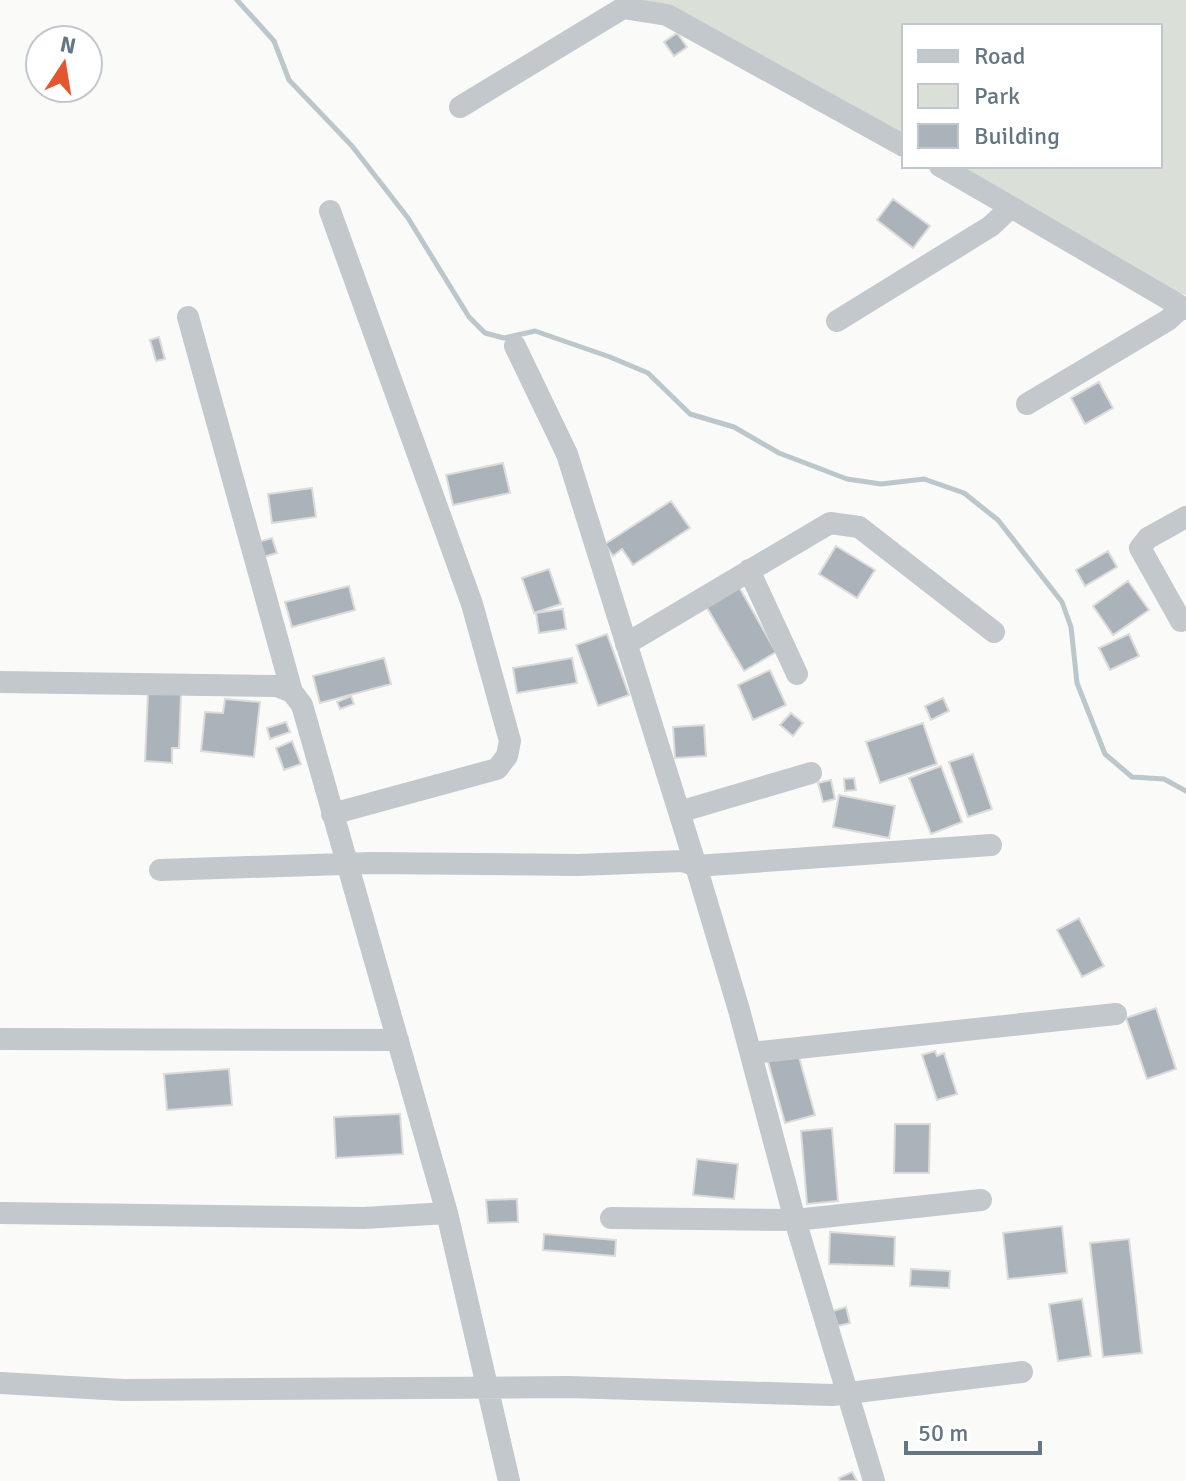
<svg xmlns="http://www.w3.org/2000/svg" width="1186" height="1481" viewBox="0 0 1186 1481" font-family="Signika,sans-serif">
  <rect width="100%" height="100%" fill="#fafaf8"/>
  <path fill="#dadfd7" d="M644,0H1186V295L1171,291L946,166H1160V26H904V143Z"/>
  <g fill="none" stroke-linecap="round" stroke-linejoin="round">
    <path stroke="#bbc7cb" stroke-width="5" d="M237,0L274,41L289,80L352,146L408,218L469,317L485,333L504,338L535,331L610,357L648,373L690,414L734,427L779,453L847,479L881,484L924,479L964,493L998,520L1062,602L1071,627L1077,683L1105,754L1132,777L1164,779L1186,791"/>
  </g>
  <path fill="#aab3b9" stroke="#dcdcda" stroke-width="2" d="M677,33L687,47L674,56L664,42Z
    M893,199L930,226L913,248L877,220Z
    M159,337L165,359L156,361L150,340Z
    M1099,382L1113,408L1085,424L1071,398Z
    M503,463L510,493L453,505L446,475Z
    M312,488L316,517L272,523L268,494Z
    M671,501L690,528L633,565L622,549L613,556L605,544Z
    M272,538L277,553L260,558L255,543Z
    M836,546L875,570L857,598L819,574Z
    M1108,551L1117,567L1085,586L1076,570Z
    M549,569L561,604L534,613L522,578Z
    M1128,581L1149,610L1113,635L1093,606Z
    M349,586L355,610L292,627L285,602Z
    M739,587L776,652L744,671L706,606Z
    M563,609L566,629L539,633L536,613Z
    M607,634L629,695L598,706L576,645Z
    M1129,634L1139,656L1110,670L1099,648Z
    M384,658L391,684L320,703L313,676Z
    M572,658L577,683L517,693L513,668Z
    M770,670L786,705L753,720L738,685Z
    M148,692L181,694L179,748H172V763L145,761Z
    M351,696L354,704L340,709L337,702Z
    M943,698L949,711L931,720L925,706Z
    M225,699L260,702L254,757L201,751L205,712L223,713Z
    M791,713L803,723L793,736L780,725Z
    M286,722L290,732L270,739L267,728Z
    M923,723L937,764L880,783L866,742Z
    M704,725L706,756L675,758L673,727Z
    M292,741L301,764L284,770L276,748Z
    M973,754L992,809L968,817L949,762Z
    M941,766L962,822L931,834L909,778Z
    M854,778L856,790L845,791L844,779Z
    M831,780L835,799L823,802L818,783Z
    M839,795L895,806L889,838L833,827Z
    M1079,918L1104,966L1082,977L1057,930Z
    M1156,1008L1176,1069L1147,1079L1126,1018Z
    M797,1050L815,1115L785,1123L767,1058Z
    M935,1051L937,1056L944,1053L957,1094L937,1100L922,1055Z
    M229,1069L232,1105L167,1110L164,1074Z
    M400,1114L403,1154L336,1158L334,1117Z
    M895,1124H930L929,1173H894Z
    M832,1128L838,1201L807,1204L801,1131Z
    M697,1159L738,1164L734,1199L693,1195Z
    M517,1199L518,1222L488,1223L486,1200Z
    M1062,1226L1067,1273L1008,1279L1003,1233Z
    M830,1232L895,1237L894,1266L829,1264Z
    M544,1234L616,1240L615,1256L543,1250Z
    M1129,1239L1142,1353L1103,1357L1090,1243Z
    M911,1269L950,1271L949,1288L910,1286Z
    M1082,1299L1091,1356L1058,1361L1049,1304Z
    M846,1307L850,1323L838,1326L833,1311Z
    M852,1472L857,1481H840L839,1478Z"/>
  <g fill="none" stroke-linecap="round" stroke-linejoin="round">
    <path stroke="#c3c8cc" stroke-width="22" d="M460,107L623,8L667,15L904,146
      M1011,207L1182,307
      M330,211L472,604L510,741L507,756L497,769L332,814
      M188,317L292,692
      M837,321L991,226L1011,207L940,166
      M515,346L567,454L696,866L991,845
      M1027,404L1168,320L1182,307L1186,309
      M749,570L797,674
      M1181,621L1140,548L1148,538L1186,517
      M626,644L830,523L859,527L994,632
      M0,682L277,686L292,692L302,705L447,1213L509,1481
      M679,812L811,773
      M160,870L372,863L578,865L683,861L696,866L739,1010L795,1220L874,1481
      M0,1039L398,1040
      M751,1053L1116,1014
      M0,1213L364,1218L447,1213
      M611,1218L795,1220L981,1200
      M0,1383L123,1390L568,1387L832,1395L1022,1372"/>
  </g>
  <rect x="902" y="24" width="260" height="144" fill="#ffffff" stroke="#c1c8cd" stroke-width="2"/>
  <rect x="918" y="50" width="40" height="12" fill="#c3c8cc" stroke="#c1c8cd" stroke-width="2"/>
  <text x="974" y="64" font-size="24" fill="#657683">Road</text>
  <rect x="918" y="84" width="40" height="24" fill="#dadfd7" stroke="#c1c8cd" stroke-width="2"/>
  <text x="974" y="104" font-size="24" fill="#657683">Park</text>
  <rect x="918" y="124" width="40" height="24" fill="#aab3b9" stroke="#c1c8cd" stroke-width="2"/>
  <text x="974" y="144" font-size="24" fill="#657683">Building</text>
  <g transform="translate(64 64) rotate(12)"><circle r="38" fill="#ffffff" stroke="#c1c8cd" stroke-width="2"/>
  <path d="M0-6L14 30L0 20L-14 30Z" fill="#e4572e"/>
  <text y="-12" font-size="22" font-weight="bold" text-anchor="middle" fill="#657683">N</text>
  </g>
  <path d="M906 1441v12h134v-12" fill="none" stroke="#657683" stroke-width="4"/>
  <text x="918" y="1441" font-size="24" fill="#657683" stroke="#ffffff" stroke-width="6" paint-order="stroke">50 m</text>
</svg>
